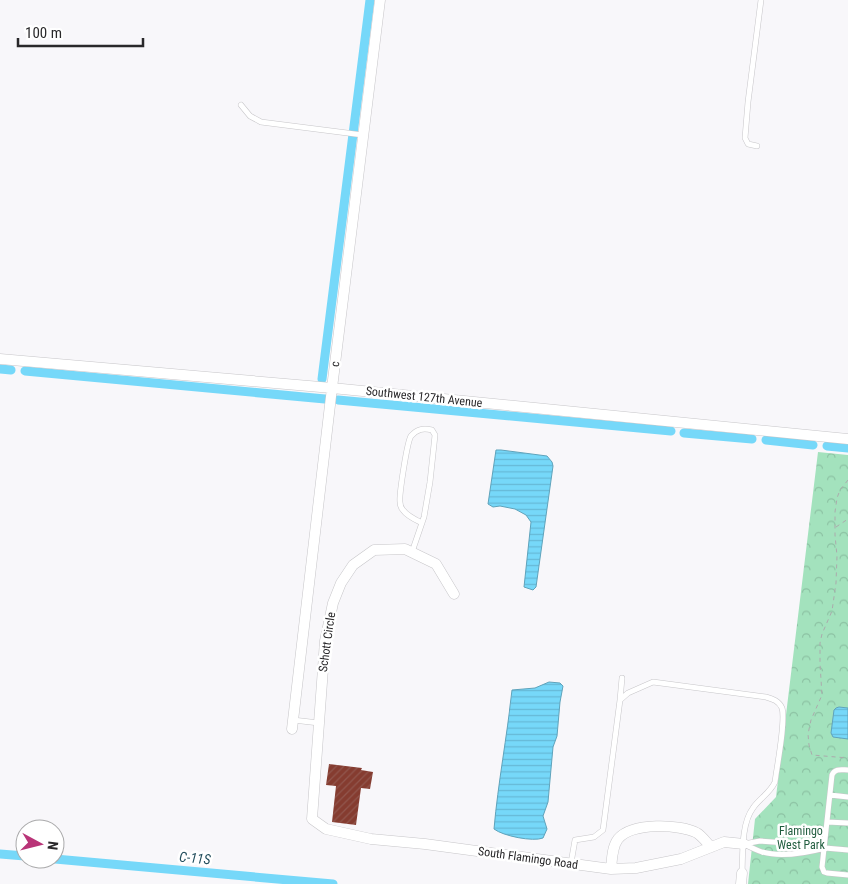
<svg xmlns="http://www.w3.org/2000/svg" width="848" height="884" viewBox="0 0 848 884" font-family="'Roboto Condensed',sans-serif">
  <defs>
    <pattern id="park-crowns" width="20" height="18" patternUnits="userSpaceOnUse" patternTransform="scale(1.25)"><rect width="20" height="18" fill="#a3e2bd"/><path d="M2 6a3 3 0 1 1 6 0M12 15a3 3 0 1 1 6 0" fill="none" stroke="#8cc2a3"/></pattern>
    <pattern id="water-rules" width="6" height="5" patternUnits="userSpaceOnUse" patternTransform="scale(1.25)"><rect width="6" height="5" fill="#76d8f9"/><path d="M0 2.5h6" fill="none" stroke="#66b9d6"/></pattern>
    <pattern id="building-hatch" width="6" height="6" patternUnits="userSpaceOnUse" patternTransform="scale(1.25)"><rect width="6" height="6" fill="#853c30"/><path d="M-1 1l2-2M0 6l6-6M5 7l2-2" fill="none" stroke="#91564d"/></pattern>
  </defs>
  <rect width="100%" height="100%" fill="#f8f7fa"/>
  <path fill="url(#park-crowns)" d="M818,452L848,455V884H748L755,819L776,797Z"/>
  <path fill="url(#water-rules)" stroke="#5fa3bb" d="M496,450H501L547,456L552,462L553,466L536,587L533,590L524,587L531,522L526,515L515,509L500,506L493,507L488,504Z
    M549,682L560,683L563,686L560,702L557,736L553,747L548,802L543,816L547,829L543,838C533,842 503,836 494,829C498,783 507,737 512,690L535,688Z
    M839,707L848,708V739L833,737L831,733L834,710L836,708Z"/>
  <g fill="none" stroke-linecap="round" stroke-linejoin="round">
    <path stroke="#76d8f9" stroke-width="9" d="M0,369L11,370
      M25,371L325,399
      M322,379L370,0
      M338,400L671,431
      M684,433L752,439
      M766,440L813,445
      M827,446L848,448
      M0,854L25,856
      M55,859L333,884"/>
  </g>
  <path fill="url(#building-hatch)" d="M329,764L362,768L361,770L373,772L370,789L361,788L356,825L332,822L336,786L326,785Z"/>
  <g fill="none" stroke-linecap="round" stroke-linejoin="round">
    <defs>
      <path id="service" d="M241,105L250,116L261,122L363,135
        M757,146L748,144L745,138L748,102L761,0
        M412,552L424,517L430,482L435,435L432,430C423,428 417,429 411,436C407,442 399,495 400,502C400,505 401,508 403,510C407,516 416,520 422,523
        M620,700L622,678
        M293,720L319,723
        M848,770C842,770 835,768 832,775L822,867L824,872L827,873L848,875
        M830,795L848,797
        M827,822L848,823
        M760,841L802,844L825,848C806,853 782,858 762,852C756,850 750,847 744,844Z
        M825,848L848,850
        M571,863L575,840L594,837L603,830L620,700L628,693L653,682L766,697C773,699 779,701 782,708C786,721 777,766 775,782C770,793 759,799 753,808C741,824 743,854 742,873"/>
      <path id="minor" d="M0,359L332,388L848,439
        M454,594L436,564L405,549L374,550L353,565L341,583L333,603L325,641L312,819L326,829L371,839L425,844L611,869L636,868L681,859L724,842L744,844
        M292,729L332,388L380,0
        M611,869C612,859 612,847 618,839C632,822 680,824 697,833C702,836 707,843 711,847
        M741,884L742,873"/>
    </defs>
    <use href="#service" stroke="#c7c6c9" stroke-width="6"/>
    <use href="#minor" stroke="#c7c6c9" stroke-width="11"/>
    <path stroke="#abaaac" stroke-width="1" stroke-dasharray="4 4" stroke-linecap="butt" d="M848,480L840,490L837,498L835,512V535L837,556L836,583L832,611L822,634L820,643V664L822,695L811,720L808,734L809,745L812,755L848,758
      M836,527L848,519"/>
    <use href="#service" stroke="#fff" stroke-width="5"/>
    <use href="#minor" stroke="#fff" stroke-width="10"/>
  </g>
  <g text-anchor="middle" dominant-baseline="central" stroke-width="5" stroke-linejoin="round" paint-order="stroke">
    <g font-size="12" fill="#29282a" stroke="#fff">
      <text transform="translate(335 364) rotate(-83)">c</text>
      <text transform="translate(424 397) rotate(6)">Southwest 127th Avenue</text>
      <text transform="translate(327 642) rotate(-82)">Schott Circle</text>
      <text transform="translate(528 858) rotate(8)">South Flamingo Road</text>
    </g>
    <g font-size="12" fill="#215d3f" stroke="#fff">
      <text x="801" y="831">Flamingo<tspan x="801" dy="14">West Park</tspan></text>
    </g>
    <g font-size="14" font-style="italic" fill="#244f5e" stroke="#fff">
      <text transform="translate(195 858) rotate(5)">C-11S</text>
    </g>
  </g>
  <g transform="translate(40 844) rotate(97)"><circle r="24" fill="#ffffff" stroke="#a9a9aa"/>
  <path d="M0-4L9 19L0 12L-9 19Z" fill="#b93478"/>
  <text y="-8" font-size="14" font-weight="bold" text-anchor="middle" fill="#29282a">N</text>
  </g>
  <path d="M18 38v8h125v-8" fill="none" stroke="#29282a" stroke-width="2.5"/>
  <text x="25" y="38" font-size="15" fill="#29282a" stroke="#ffffff" stroke-width="4" paint-order="stroke">100 m</text>
</svg>
